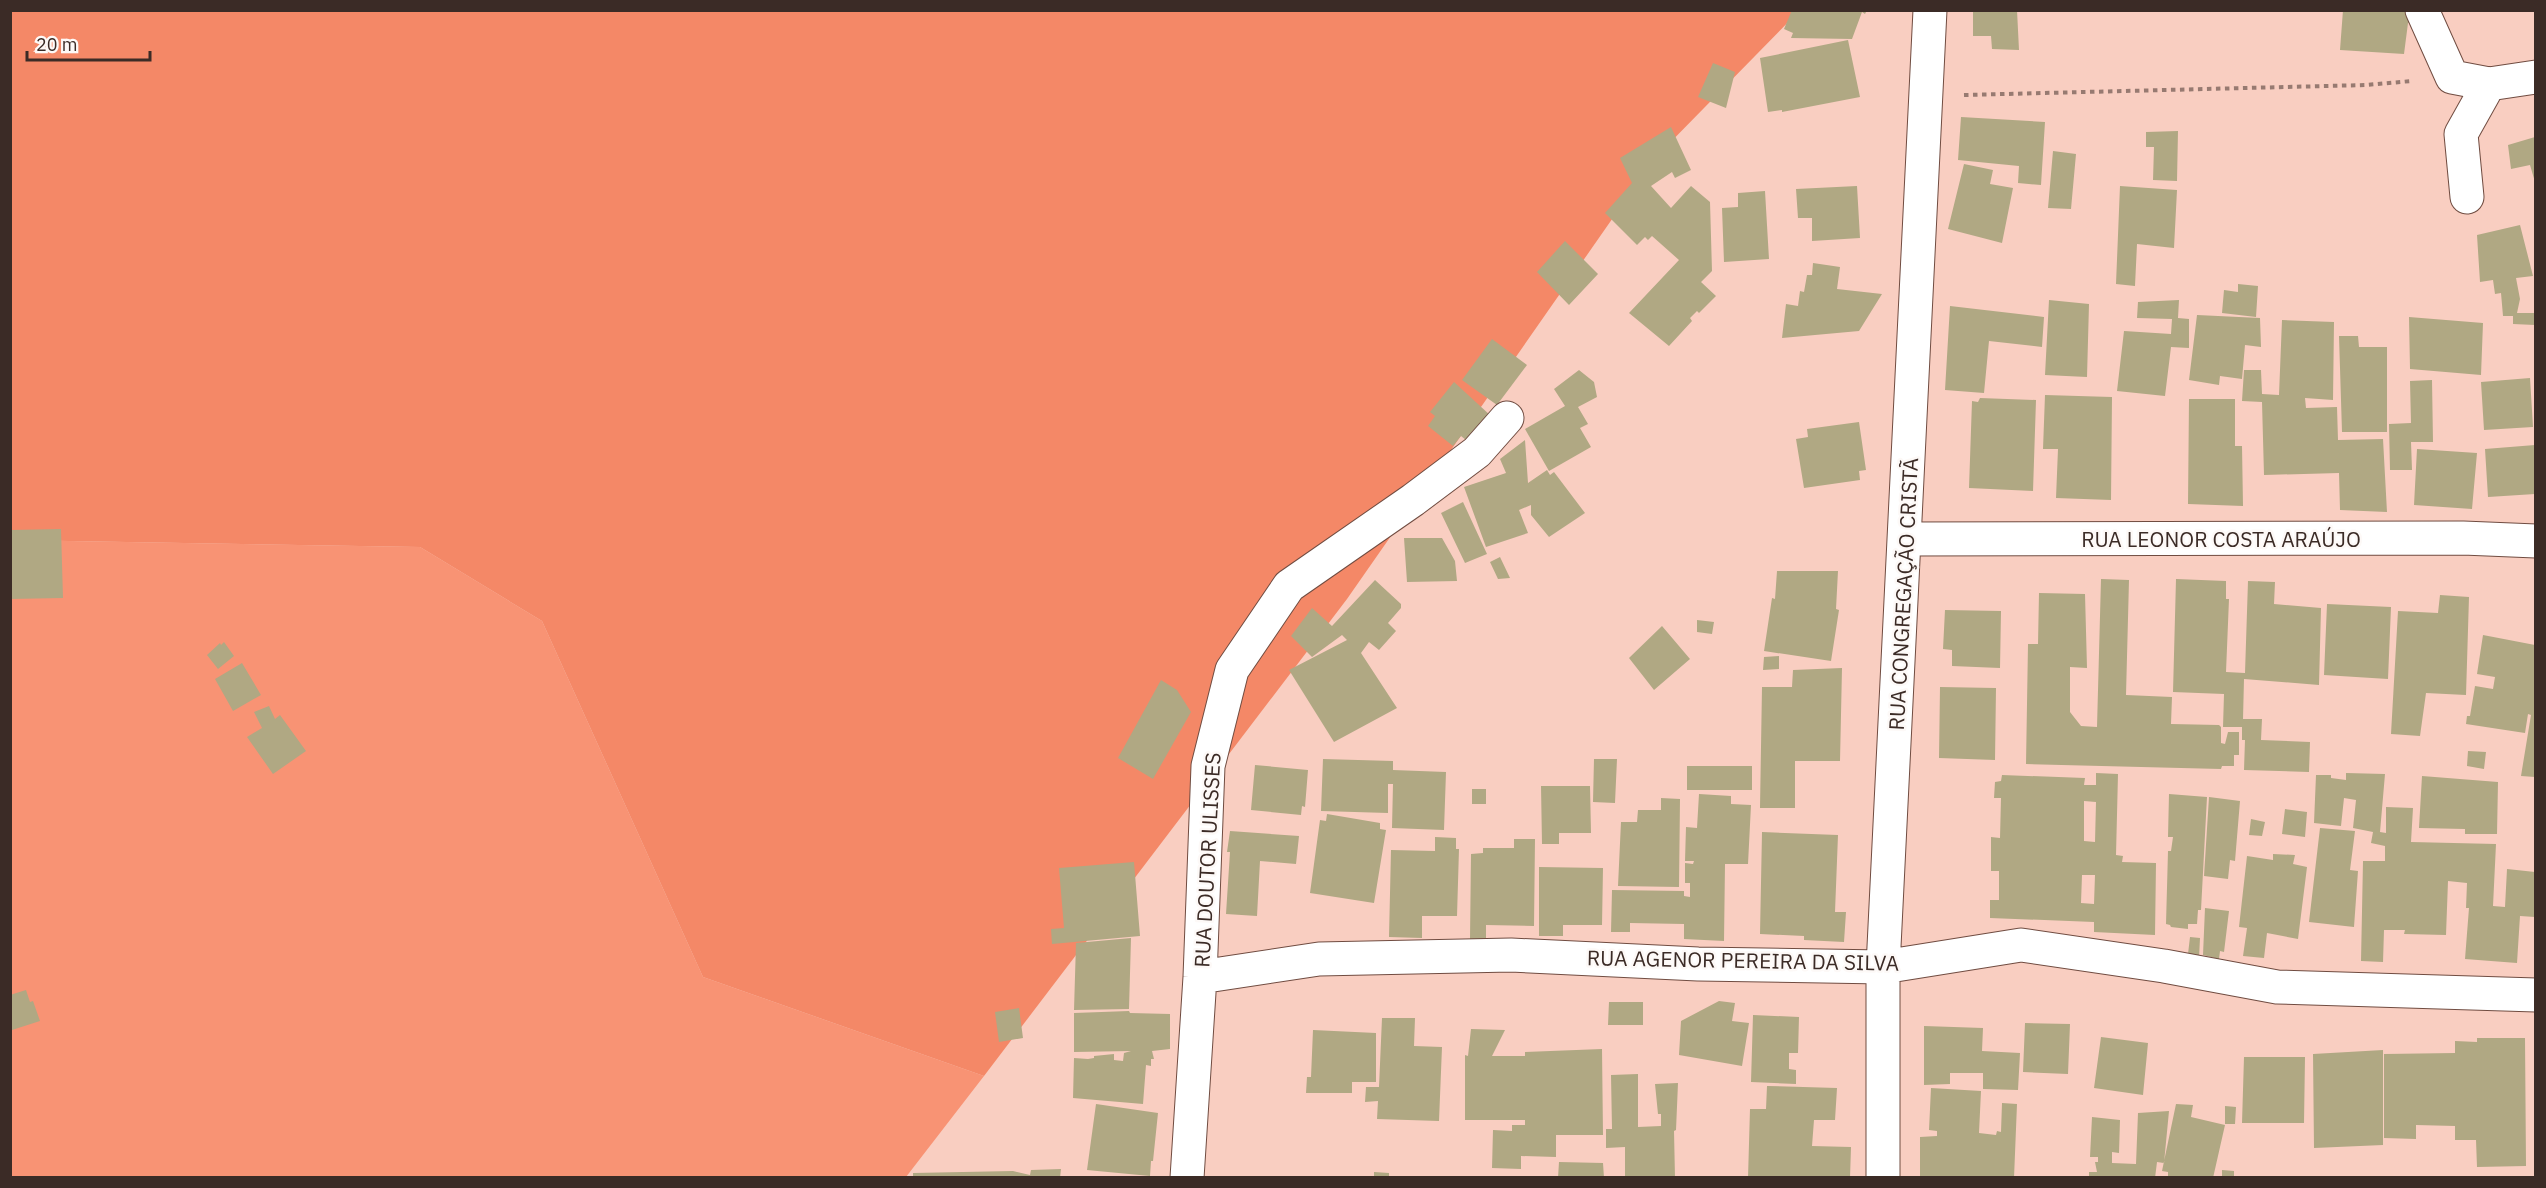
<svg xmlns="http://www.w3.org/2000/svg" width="2546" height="1188" viewBox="0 0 2546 1188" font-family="'IBM Plex Sans',sans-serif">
  <rect width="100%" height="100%" fill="#f9cec1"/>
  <path fill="#f89374" d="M11,540L420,547L542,621L703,977L984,1076L906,1177L11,1178Z"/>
  <path fill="#f48867" d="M11,11H1799L1654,159L1347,599L984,1076L703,977L542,621L420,547L11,540Z"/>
  <path fill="#b0a883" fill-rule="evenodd" d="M1792,10H1867L1865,14L1862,12L1852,39L1791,38L1793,33L1784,29Z
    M1973,10H2017L2019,50L1992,49L1991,36H1973Z
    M2343,10H2418L2417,24L2408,23L2404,54L2340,50Z
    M1848,40L1860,97L1782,112V110L1768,112L1760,58Z
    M1713,63L1735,72L1726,108L1698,97Z
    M1961,117L2045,122L2041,185L2018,183L2019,166L1958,160Z
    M1671,127L1691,170L1675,178L1672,172L1651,186L1671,208L1691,186L1710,202L1712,271L1701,282L1716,296L1699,313L1697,311L1690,318L1692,321L1669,346L1629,313L1679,260L1652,236L1648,240L1645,237L1637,245L1605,213L1632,183L1620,158Z
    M2178,131L2177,181L2153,180L2154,147H2146V132Z
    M2535,137V182L2530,165L2511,169L2508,145Z
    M2053,151L2076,154L2071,209L2048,208Z
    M1964,164L1993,170L1990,184L2013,188L2002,243L1948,229Z
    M1857,186L1860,238L1812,241V218H1798L1796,189Z
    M2120,186L2177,190L2174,248L2137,244L2135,286L2116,284Z
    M1765,191L1769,259L1724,262L1722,208L1738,207V193Z
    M2520,225L2533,276L2516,278L2520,299L2517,313H2535V325L2513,324V316H2503L2501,293L2495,294L2493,280L2480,282L2477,235Z
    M1565,241L1598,274L1569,305L1537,272Z
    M1813,263L1840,267L1837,289L1882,294L1859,331L1782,338L1786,304L1798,306L1800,291L1804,292L1807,275H1812Z
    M2238,284L2258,286L2256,317L2222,313L2224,290L2238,292Z
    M2049,300L2089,304L2087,377L2045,375Z
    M2179,300L2178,318L2189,319V348L2171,347L2165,396L2117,391L2124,331L2171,334L2172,319L2137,318L2138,302Z
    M1950,306L2044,317L2042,347L1989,341L1984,393L1945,390Z
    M2197,315L2260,318L2261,347L2245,345L2242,379L2220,376L2219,385L2189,380Z
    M2409,317L2483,323L2481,375L2410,369Z
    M2282,320L2334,322L2333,400L2305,398L2306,408L2337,407L2338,440L2383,439L2387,512L2340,510L2339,473L2264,475L2262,402L2242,401L2244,370H2261L2262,394L2279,395Z
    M2339,336H2358L2359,347H2387V432H2342Z
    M1492,339L1527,365L1497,405L1462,380Z
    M1579,370L1594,382L1597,397L1578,407L1588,424L1580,428L1591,447L1549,471L1525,429L1565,406L1554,389Z
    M2530,378L2533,427L2484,430L2481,382Z
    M2432,380L2433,442H2411L2412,470H2390L2389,424L2411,423L2410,381Z
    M1454,382L1491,416L1471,444L1461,436L1453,446L1428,426L1435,416L1430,412Z
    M2045,395L2112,397L2111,500L2056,498L2058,449H2043Z
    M1980,398L2036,400L2033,491L1969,488L1972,401L1978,402Z
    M2189,399H2235V446H2242L2243,506L2188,504Z
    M1859,422L1866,470L1859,471L1860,480L1804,488L1796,439L1808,437L1807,429Z
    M1525,440L1528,483L1547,470L1550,475L1554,472L1585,513L1549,537L1531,515V505L1519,510L1528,533L1486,547L1464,487L1506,473L1500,459Z
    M2535,445V494L2488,497L2485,449Z
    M2417,449L2477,453L2472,509L2414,505Z
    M1463,502L1487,554L1465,563L1441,513Z
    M61,529L63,598L10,599V530Z
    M1404,538H1442L1455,561L1457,581L1407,582Z
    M1500,557L1510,578L1498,579L1490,562Z
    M1777,571H1838L1836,609L1839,610L1831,661L1764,651L1772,598L1775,599Z
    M2101,579L2129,580L2126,695L2172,697L2171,724L2219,725L2221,727V743L2225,744L2228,732H2239V755H2234V766H2222L2221,769L2026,764L2028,644H2038L2039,593L2085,594L2087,668L2070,667V712L2081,726L2097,727Z
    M2176,579L2226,581V599H2229L2226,672L2245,673L2248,581L2275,582L2274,604L2321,608L2319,685L2244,679L2243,719H2262L2261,740L2310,742L2309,772L2244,770L2245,740H2242V727H2223L2224,694L2173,692Z
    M1375,580L1401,604V608L1388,623L1396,631L1379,650L1369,642L1361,653L1397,708L1334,742L1289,670L1347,640L1342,635L1312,657L1291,636L1312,608L1332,626Z
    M2440,595L2469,597L2466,695L2426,693L2420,736L2391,734L2398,611L2438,613Z
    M2327,604L2391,607L2388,679L2324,675Z
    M1945,610L2001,611L2000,668L1952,666V650L1943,649Z
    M1697,620L1714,622L1712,634L1697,632Z
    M1662,626L1690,659L1654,690L1629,658Z
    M2483,635L2535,645V777L2521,776L2531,715L2528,714L2525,733L2466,724L2467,716H2470L2475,686L2493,689L2495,677L2477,674Z
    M224,642L234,656L218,669L207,655L220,643L221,645Z
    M1779,656V669L1763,670L1764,657Z
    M242,663L261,695L233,711L215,679Z
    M1842,668L1840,761H1795V808H1760L1762,687H1792L1793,670Z
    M1161,680L1177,690L1191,712L1153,779L1118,758Z
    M1940,687L1996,688L1995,760L1939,758Z
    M269,706L275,719L280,715L306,751L273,774L247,737L262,728L254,712Z
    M2468,751L2486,752L2484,769L2467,766Z
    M1323,759L1393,761V770L1446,772L1444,830L1392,828L1393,784H1388V813L1321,811Z
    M1594,759H1617L1615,803L1593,802Z
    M1255,765L1308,770L1305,807L1302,806L1301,815L1251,810Z
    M1687,766H1752V790H1687Z
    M2096,773L2118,774L2116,855L2123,856L2122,862L2156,863L2155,935L2094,932V922L1990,918V900H1999V871H1991V837L2000,838L2001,798H1994L1995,782L2001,781L2002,775L2085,778L2084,785H2096ZM2084,801L2096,802L2095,842L2084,841ZM2082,875H2095L2094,904L2081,903Z
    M2346,773L2385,774L2380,832L2386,833V807L2413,808L2411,842L2496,844L2493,906L2505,907L2507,869L2535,872V917L2520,916L2517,963L2465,959L2469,908H2466L2467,883L2448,881L2446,935L2404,934L2405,930H2384L2383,962L2361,961L2363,861H2385V846L2371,843L2373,832L2353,828L2356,800L2344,798L2341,826L2314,823L2316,775H2331V778L2346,780Z
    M2422,776L2498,782L2497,834H2465V829L2419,828Z
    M1541,786H1590L1591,833H1559V844H1542Z
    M1472,789H1486V804H1472Z
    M1699,794L1731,796V804L1751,805L1748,864H1725L1724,941L1684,939V924L1630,923V932H1611L1612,890L1684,891V896L1690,897V883H1685V863L1693,864L1694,861H1685L1686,827L1697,828Z
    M2169,794L2207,797L2201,910H2198L2197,924H2188V929L2171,927L2170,925L2166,924L2168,851H2171L2173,837H2168Z
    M2209,797L2240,801L2235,861L2230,860L2228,879L2204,876Z
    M1661,798L1680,799L1679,887L1618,886L1621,822H1637L1638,810H1661Z
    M2285,809L2307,812L2305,837L2282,834Z
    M1327,814L1380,823V829L1386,830L1374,903L1310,893L1320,820L1326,821Z
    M2251,819L2265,822L2262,836L2249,835Z
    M2320,828L2355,831L2350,870L2358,871L2354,927L2309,922Z
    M1230,831L1299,836L1296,864L1260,861L1257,916L1226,914L1230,852H1227Z
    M1762,832L1838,835L1835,912H1846L1844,942L1804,940V936L1760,934Z
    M1435,837L1456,838V849H1459L1457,916H1422V938L1389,937L1391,850L1435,851Z
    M1514,839H1535L1534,926L1486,925V939H1470L1471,854L1483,853V848H1514Z
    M2273,854L2295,855L2293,864L2307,867L2298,939L2267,933L2264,958L2243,956L2247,928L2239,927L2247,856L2273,860Z
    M1134,862L1140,936L1052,944L1051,929L1064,928L1059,868Z
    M1539,867L1603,868L1602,925H1563V936H1539Z
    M2205,908L2229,911L2224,952L2220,951L2219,959L2203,955Z
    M2190,937L2200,938L2199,958L2188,954Z
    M1131,938L1129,1009L1074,1010L1076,943Z
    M26,990L30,1002L33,1001L40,1021L12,1030L10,995Z
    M1719,1001L1735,1003L1732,1021L1749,1023L1742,1066L1679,1055L1681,1021Z
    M1609,1002H1643V1025H1608Z
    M1019,1008L1023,1038L999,1042L995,1012Z
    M1129,1011L1130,1013L1170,1014V1049L1152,1051L1154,1059H1151V1066L1146,1065L1143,1104L1073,1098L1074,1058L1088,1059L1094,1058V1056L1114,1054V1060L1123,1061L1124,1053L1131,1051L1074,1052V1013Z
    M1753,1015L1799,1017L1798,1053H1789V1069L1796,1070V1084L1751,1082Z
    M1382,1018H1415L1414,1046L1442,1047L1439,1121L1377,1119L1378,1101L1365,1102L1366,1087H1379Z
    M2025,1023L2070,1024L2068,1074L2023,1072Z
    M1924,1026L1983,1028L1982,1051L2020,1053L2018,1090L1983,1089V1073H1950V1084L1924,1085Z
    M1471,1029L1505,1030L1492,1056H1525V1052L1602,1049L1603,1135H1556V1157L1521,1156V1169L1492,1168L1493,1130L1512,1131V1125H1525V1120H1465V1055L1468,1056Z
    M1313,1030L1376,1033V1082H1352V1093H1306L1307,1077H1311Z
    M2101,1037L2148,1043L2143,1095L2094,1088Z
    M2477,1038H2525L2526,1166L2477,1167L2476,1140H2455V1126L2416,1125V1139L2384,1138V1054L2455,1053V1041L2477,1042Z
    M2383,1050V1145L2314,1148L2313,1054Z
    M2244,1057H2305L2304,1123H2242Z
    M1638,1074V1127L1661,1126V1114H1658L1655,1084L1678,1083L1676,1130L1674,1131L1675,1178H1625V1147L1606,1148V1129H1612L1611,1075Z
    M1767,1086L1837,1088L1835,1120H1814L1812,1146L1851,1147L1850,1178H1748L1750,1109H1766Z
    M1931,1088L1981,1091L1979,1133L1996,1135L1997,1131L2001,1132L2002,1103L2017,1104L2014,1178H1920V1137L1937,1136V1131L1929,1130Z
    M1096,1104L1158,1113L1153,1161H1151L1150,1176L1087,1170Z
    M2176,1104L2193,1105L2191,1117L2225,1125L2213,1178H2168V1172L2162,1171Z
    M2225,1106L2236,1107L2235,1124H2225Z
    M2169,1111L2164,1163L2157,1162L2155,1178H2089V1172H2097L2095,1162H2098V1157H2090L2092,1117L2120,1120L2119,1153L2112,1152V1163L2136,1164L2138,1113Z
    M1559,1162L1603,1163L1604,1178H1558Z
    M1061,1169L1060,1178H913V1173L1013,1171L1030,1175L1031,1170Z
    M2222,1170L2234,1171V1178H2222Z
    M1374,1172L1389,1173V1178H1374Z"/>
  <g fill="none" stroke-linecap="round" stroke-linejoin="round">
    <defs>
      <path id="street" d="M2422,10L2452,77L2489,84L2536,77
        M2467,197L2461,134L2489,84
        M1906,539L2463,538L2536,541
        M1200,977L1319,959L1511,955L1698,964L1883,967L2021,945L2164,966L2277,987L2536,995
        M1187,1178L1200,977L1208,766L1232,670L1289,586L1413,500L1477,452L1507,418
        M1883,1178V967L1930,10"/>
    </defs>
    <use href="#street" stroke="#704c41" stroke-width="35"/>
    <path stroke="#977a71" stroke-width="4" stroke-dasharray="4.5 4.5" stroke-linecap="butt" d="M1964,95L2366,85L2412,81"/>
    <use href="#street" stroke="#fff" stroke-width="33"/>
  </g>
  <g text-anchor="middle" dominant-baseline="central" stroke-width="5" stroke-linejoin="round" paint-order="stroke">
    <g font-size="21" fill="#3b2b26" stroke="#fdf9f7">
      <text x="2221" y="539">RUA LEONOR COSTA ARAÚJO</text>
      <text transform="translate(1903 594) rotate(-87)">RUA CONGREGAÇÃO CRISTÃ</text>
      <text transform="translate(1207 860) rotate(-87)">RUA DOUTOR ULISSES</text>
      <text transform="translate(1743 960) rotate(1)">RUA AGENOR PEREIRA DA SILVA</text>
    </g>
  </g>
  <rect width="2546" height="1188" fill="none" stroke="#3b2b26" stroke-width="24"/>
  <path d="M27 51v9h123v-9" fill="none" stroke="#3b2b26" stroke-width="3"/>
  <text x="36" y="51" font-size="18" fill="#3b2b26" stroke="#fdf9f7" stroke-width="4.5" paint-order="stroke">20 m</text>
</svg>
